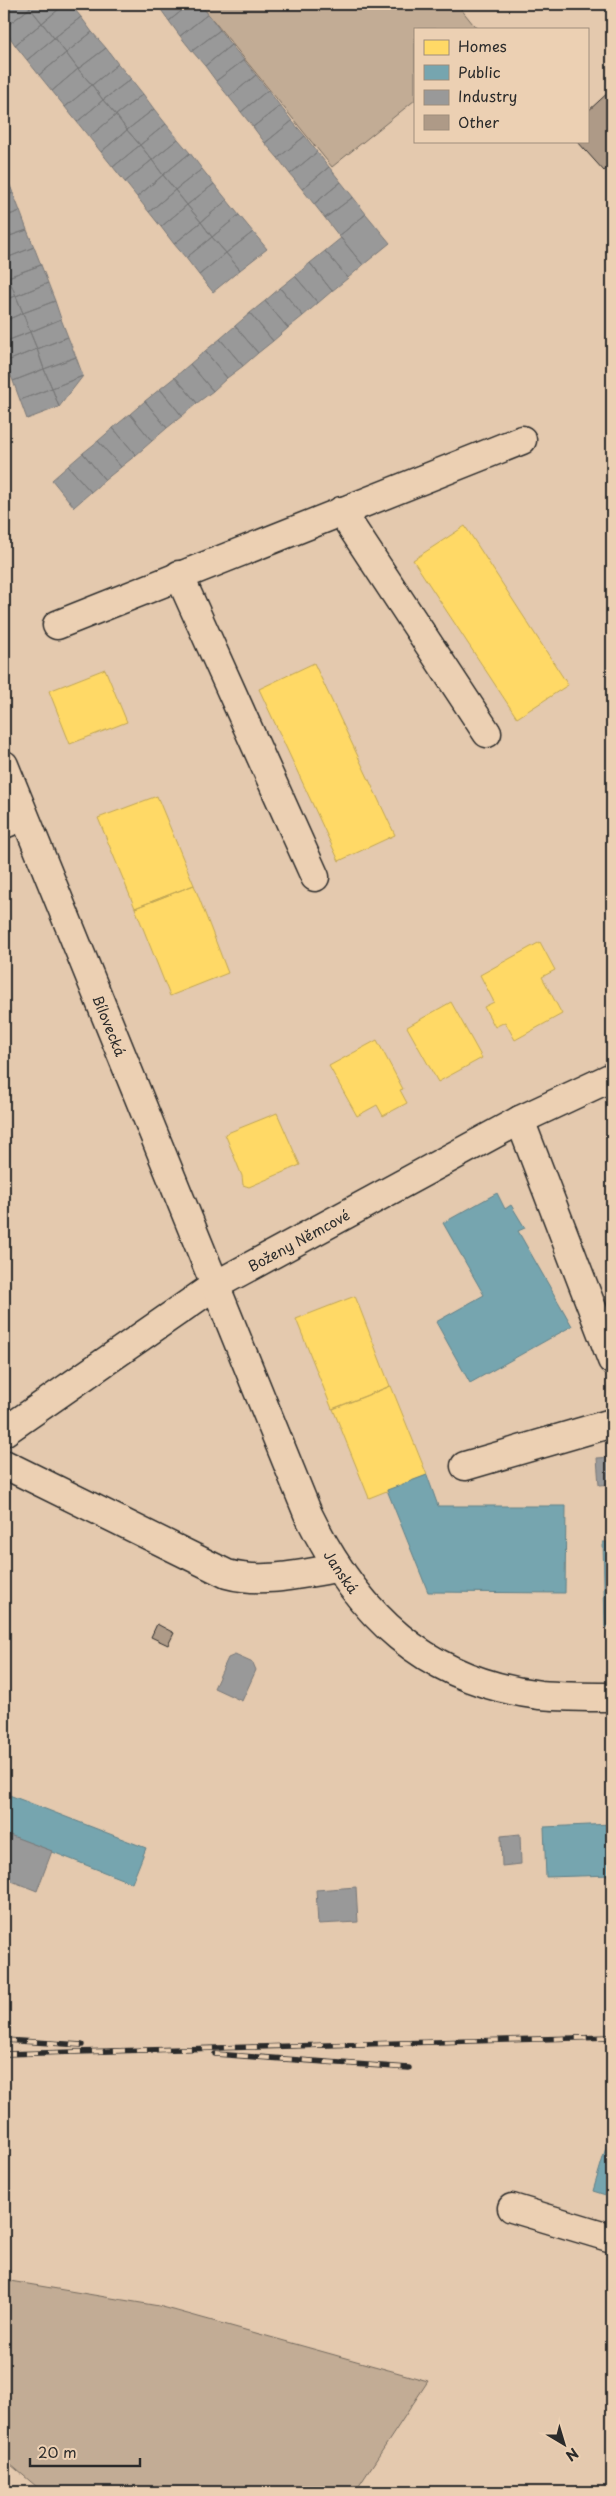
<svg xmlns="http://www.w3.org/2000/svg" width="616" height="2496" viewBox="0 0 616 2496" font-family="'Playpen Sans',sans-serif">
  <rect width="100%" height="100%" fill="#e4c9ae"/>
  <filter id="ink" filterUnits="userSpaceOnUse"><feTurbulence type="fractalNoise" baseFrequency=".02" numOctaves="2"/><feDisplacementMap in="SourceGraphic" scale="10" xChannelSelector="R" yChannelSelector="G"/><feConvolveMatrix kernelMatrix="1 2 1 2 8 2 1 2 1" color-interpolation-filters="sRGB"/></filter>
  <g filter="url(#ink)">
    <path fill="#c2ac95" stroke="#766c60" d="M200,4H457L477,29H415V100L332,167Z
      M4,2280L159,2306L428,2381L355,2492H43L4,2459Z"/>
    <path fill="#ffd966" stroke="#bfa554" d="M465,526L568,685L517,718L413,560Z
      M314,663L395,835L339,861L259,689Z
      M105,669L127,722L70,744L49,691Z
      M157,796L194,885L135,908L98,818Z
      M194,885L228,973L170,996L135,908Z
      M540,942L555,970L542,977L562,1014L515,1040L505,1022L495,1027L484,1007L494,1002L480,975Z
      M451,1002L482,1058L438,1082L407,1027Z
      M377,1040L403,1089L400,1090L407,1103L383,1116L377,1105L357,1116L329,1066Z
      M277,1113L300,1165L249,1187L243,1185L242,1176L225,1134Z
      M355,1296L390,1386L332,1409L296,1319Z
      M391,1386L427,1475L369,1498L333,1409Z"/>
    <path fill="#76a5af" stroke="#608087" d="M497,1193L505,1209L511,1205L525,1228L518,1231L572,1326L470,1383L436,1322L484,1295L443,1223Z
      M427,1475L438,1506H566L565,1593L428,1592L387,1490Z
      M603,1542H612V1627H605Z
      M4,1793L146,1848L132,1883L4,1833Z
      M612,1824V1875L546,1877L544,1827Z
      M608,2141L612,2142V2197L593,2191Z"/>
    <path fill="#999" stroke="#787878" d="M4,4H26L30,8L4,28Z
      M35,4H65L42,23L30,8Z
      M65,4H70L81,17L54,38L42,23Z
      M157,4H190L169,21Z
      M190,4H200L208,14L180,36L169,21Z
      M30,8L42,23L15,45L4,28Z
      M208,14L220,30L192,51L180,36Z
      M81,17L92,32L66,53L54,38Z
      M42,23L54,38L27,60L15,45Z
      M220,30L231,45L205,66L192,51Z
      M92,32L106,48L78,69L66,53Z
      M54,38L66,53L39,75L27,60Z
      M231,45L244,60L216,81L205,66Z
      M106,48L118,64L92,85L78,69Z
      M66,53L78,69L52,91L39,75Z
      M244,60L256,75L229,97L216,81Z
      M118,64L131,79L103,100L92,85Z
      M78,69L92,85L65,107L52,91Z
      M256,75L268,90L241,112L229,97Z
      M131,79L143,94L116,115L103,100Z
      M92,85L103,100L77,122L65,107Z
      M268,90L280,106L253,127L241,112Z
      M143,94L154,109L127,130L116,115Z
      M103,100L116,115L89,137L77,122Z
      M280,106L292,121L265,143L253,127Z
      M154,109L166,124L140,145L127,130Z
      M116,115L127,130L101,152L89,137Z
      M292,121L305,136L278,158L265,143Z
      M166,124L178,139L152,160L140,145Z
      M127,130L140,145L113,167L101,152Z
      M305,136L317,152L290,174L278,158Z
      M178,139L190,153L163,175L152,160Z
      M140,145L152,160L125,182L113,167Z
      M317,152L329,167L302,189L290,174Z
      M190,153L202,169L175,190L163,175Z
      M152,160L163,175L137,197L125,182Z
      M329,167L341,182L314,204L302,189Z
      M202,169L214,184L187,205L175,190Z
      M163,175L175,190L149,212L137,197Z
      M6,176L13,193L4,197V177Z
      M341,182L353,197L325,218L314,204Z
      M214,184L227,200L201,222L187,205Z
      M175,190L187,205L161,227L149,212Z
      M13,193L20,211L4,217V197Z
      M353,197L366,214L339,236L325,218Z
      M227,200L239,215L212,237L201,222Z
      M187,205L201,222L174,244L161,227Z
      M20,211L27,230L4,238V217Z
      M366,214L390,243L363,265L339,236Z
      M239,215L253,232L226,253L212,237Z
      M201,222L212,237L186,258L174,244Z
      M27,230L34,247L4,259V238Z
      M253,232L267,249L240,270L226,253Z
      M212,237L226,253L199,275L186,258Z
      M341,238L363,265L348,278L325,251Z
      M34,247L41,265L8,277L4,259Z
      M325,251L348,278L332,291L310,263Z
      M226,253L240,270L213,292L199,275Z
      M310,263L332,291L318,303L295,276Z
      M41,265L48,283L16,296L8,277Z
      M295,276L318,303L303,316L280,288Z
      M8,277L16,296L4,300V279Z
      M48,283L55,301L23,313L16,296Z
      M280,288L303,316L288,328L265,301Z
      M16,296L23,313L4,321V300Z
      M55,301L61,319L30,332L23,313Z
      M265,301L288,328L273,341L250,313Z
      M23,313L30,332L4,342V321Z
      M250,313L273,341L258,353L235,326Z
      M61,319L68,337L37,349L30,332Z
      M235,326L258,353L243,366L220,339Z
      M30,332L37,349L5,362L4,342Z
      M68,337L76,357L44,369L37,349Z
      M220,339L243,366L227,378L205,351Z
      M37,349L44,369L13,381L5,362Z
      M205,351L227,378L213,391L190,364Z
      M76,357L83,376L52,388L44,369Z
      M190,364L213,391L197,403L175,377Z
      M44,369L52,388L20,400L13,381Z
      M83,376L59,407L52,388Z
      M175,377L197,403L182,416L160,389Z
      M52,388L59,407L27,419L20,400Z
      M160,389L182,416L167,428L145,401Z
      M145,401L167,428L152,441L130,414Z
      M130,414L152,441L136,455L113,428Z
      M113,428L136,455L121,467L98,441Z
      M98,441L121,467L105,480L83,453Z
      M83,453L105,480L91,492L68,466Z
      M68,466L91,492L74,507L52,480Z
      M612,1457V1484L599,1485L597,1458Z
      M235,1655L253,1663L256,1670L242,1701L214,1688L228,1658Z
      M4,1833L52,1851L37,1891L4,1878Z
      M520,1834L521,1864L502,1866L501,1836Z
      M356,1887L358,1922L318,1924L316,1890Z"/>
    <path fill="#ae9a87" stroke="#2b2b2b" d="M612,89V164L604,171L577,141H587V112Z
      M157,1624L174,1633L168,1645L151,1637Z"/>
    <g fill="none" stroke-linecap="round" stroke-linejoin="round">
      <defs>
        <g id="minor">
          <path d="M341,511L487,733"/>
          <path d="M179,575L315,877"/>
          <path d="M57,625L522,440"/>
          <path d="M4,824L24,816"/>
          <path d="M520,1120L612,1360"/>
          <path id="s1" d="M4,1432L214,1286L520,1120L612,1077"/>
          <path d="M4,1464L227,1574C263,1584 300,1574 337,1568"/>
          <path d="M465,1466L612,1423"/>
          <path d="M512,2208L612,2238"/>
        </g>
        <g id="major">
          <path id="s2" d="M4,765L308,1514C357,1614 425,1681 540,1695C564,1697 588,1697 612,1697"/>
        </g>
      </defs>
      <use href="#minor" stroke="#2b2b2b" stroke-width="31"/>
      <use href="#major" stroke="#2b2b2b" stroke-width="31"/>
      <use href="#minor" stroke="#ecd0b3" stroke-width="28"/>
      <use href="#major" stroke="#ecd0b3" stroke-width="28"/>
      <defs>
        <path id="rail" d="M4,2040L82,2045
          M4,2054L612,2037
          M215,2054L409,2068"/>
      </defs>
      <use href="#rail" stroke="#2b2b2b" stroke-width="5.5"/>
      <use href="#rail" stroke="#ecd0b3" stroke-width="4" stroke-dasharray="11" stroke-linecap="butt"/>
    </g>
  </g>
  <g text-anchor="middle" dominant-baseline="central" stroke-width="5" stroke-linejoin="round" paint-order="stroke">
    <g font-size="14" fill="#2b2b2b" stroke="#ecd0b3">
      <text stroke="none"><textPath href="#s2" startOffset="281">Bílovecká</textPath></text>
      <text stroke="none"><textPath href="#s1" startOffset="352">Boženy Němcové</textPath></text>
      <text stroke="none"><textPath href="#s2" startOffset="875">Janská</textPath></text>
    </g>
  </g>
  <rect width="616" height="2496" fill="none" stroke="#ecd0b3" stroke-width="20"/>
  <rect x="10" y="10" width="596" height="2476" fill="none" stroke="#2b2b2b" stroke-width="2" filter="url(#ink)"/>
  <rect x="414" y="28" width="175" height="115" fill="#ecd0b3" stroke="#9f8e7d"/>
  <rect x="424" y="40" width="25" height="15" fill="#ffd966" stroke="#9f8e7d"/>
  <text x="458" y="52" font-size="15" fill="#2b2b2b">Homes</text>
  <rect x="424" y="65" width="25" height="15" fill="#76a5af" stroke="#9f8e7d"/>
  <text x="458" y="78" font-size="15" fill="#2b2b2b">Public</text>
  <rect x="424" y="90" width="25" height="15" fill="#999999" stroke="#9f8e7d"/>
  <text x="458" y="102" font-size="15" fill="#2b2b2b">Industry</text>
  <rect x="424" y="115" width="25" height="15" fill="#ae9a87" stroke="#9f8e7d"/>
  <text x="458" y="128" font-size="15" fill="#2b2b2b">Other</text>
  <g transform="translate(564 2444) rotate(142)" stroke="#ecd0b3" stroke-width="4" paint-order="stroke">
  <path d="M0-4L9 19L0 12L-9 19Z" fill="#2b2b2b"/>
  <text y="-8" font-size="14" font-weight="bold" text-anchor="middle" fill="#2b2b2b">N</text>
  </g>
  <path d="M30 2458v8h110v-8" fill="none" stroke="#2b2b2b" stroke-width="2.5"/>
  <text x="38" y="2458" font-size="15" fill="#2b2b2b" stroke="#ecd0b3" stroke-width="4" paint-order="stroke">20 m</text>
</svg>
